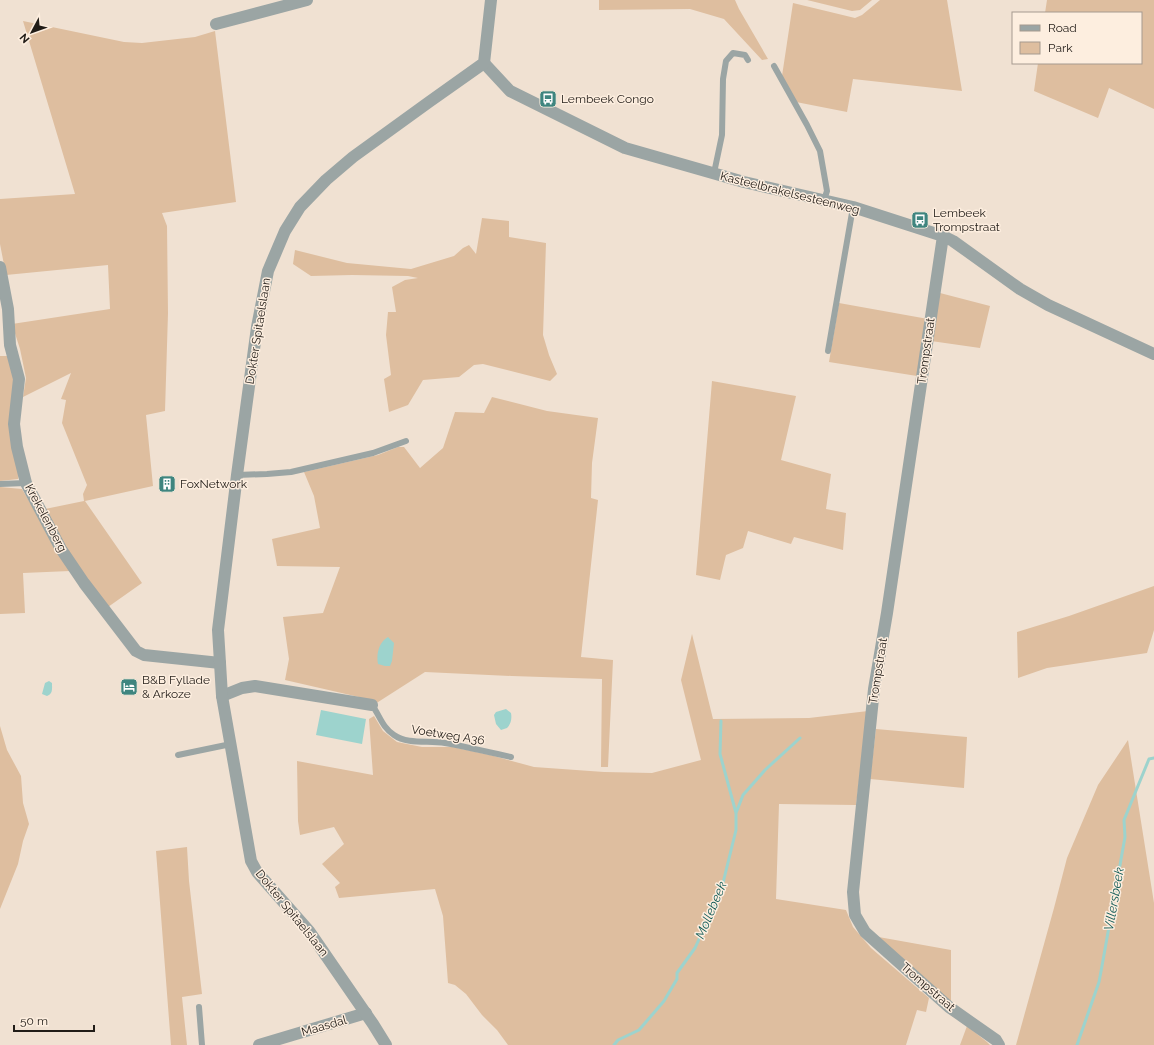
<svg xmlns="http://www.w3.org/2000/svg" width="1154" height="1045" viewBox="0 0 1154 1045" font-family="Raleway,sans-serif">
  <rect width="100%" height="100%" fill="#f0e1d2"/>
  <path fill="#debe9f" d="M599,0H735L739,9L768,59L762,60L724,19L690,9L599,10Z
    M807,0H872L860,10L852,11Z
    M880,0H947L962,91L853,79L847,112L796,102L782,76L793,3L855,18L862,15Z
    M1047,0H1154V109L1109,88L1098,118L1034,91L1038,63H1141V13H1045Z
    M23,21L124,42L142,43L195,37L215,31L236,202L162,213L167,226L168,313L165,411L146,415L153,486L85,501L142,583L108,607L74,564L45,509L84,501L83,494L87,485L62,423L66,400L61,399L71,373L23,397L26,378L20,349L12,324L110,309L108,265L6,275L0,244V199L75,194Z
    M482,218L509,221V237L546,243L543,335L549,355L557,374L550,381L483,364L474,365L459,377L423,380L408,405L389,412L384,379L391,375L386,335L388,312H396L392,287L405,280L418,278L408,276L352,275L311,276L293,264L295,250L347,263L411,269L454,256L463,248L469,245L476,254Z
    M940,293L990,306L980,348L931,341Z
    M839,303L928,319L917,376L829,362Z
    M0,356H9L14,377L19,473L18,479L0,481Z
    M712,381L796,396L781,460L831,474L826,509L846,513L843,550L794,537L791,544L748,531L743,548L726,555L720,580L696,575Z
    M492,397L547,411L598,418L592,463L591,498L598,500L581,657L613,660L608,767H601L602,679L512,676L425,672L375,704L359,697L285,680L289,659L283,617L323,613L340,567L277,566L272,539L320,528L314,496L304,472L378,455L398,447H404L420,468L443,448L455,412L484,413Z
    M0,487L22,489L70,571L23,573L25,613L0,614Z
    M1154,586V630L1147,653L1047,668L1018,678L1017,632L1069,616Z
    M692,634L713,719L809,718L868,711L856,805L779,804L776,899L846,910L853,927L871,948L929,998L926,1012L917,1010L906,1045H508L497,1030L482,1015L466,994L455,985L448,983L443,916L435,889L339,898L335,887L340,883L322,864L344,844L334,827L300,835L298,821L297,761L373,775L369,719L374,716L383,731L397,742L422,747H452L490,755L534,767L604,772L652,773L701,760L681,680Z
    M0,726L7,750L21,776L23,803L29,824L23,841L18,864L0,909Z
    M876,729L967,737L964,788L870,779Z
    M1128,740L1154,903V1045H1016L1054,908L1067,858L1098,785Z
    M187,847L189,881L202,994L182,997L187,1045H171L156,851Z
    M873,936L951,950V1004Z
    M967,1026L987,1042L990,1045H960Z"/>
  <path fill="#9dd3cd" d="M388,637L394,643L392,661L390,666H385L378,664C376,654 379,642 388,637Z
    M49,681L52,683C52,689 53,694 47,696L42,694L45,683Z
    M506,709L511,713C512,719 511,724 507,728L501,730L496,724L494,715L496,712Z
    M321,710L366,719L362,744L316,735Z"/>
  <g fill="none" stroke-linecap="round" stroke-linejoin="round">
    <path stroke="#9dd3cd" stroke-width="3" d="M736,813L743,795L765,770L800,738
      M614,1045L618,1040L639,1030L664,1001L677,979V973L695,948L721,891L736,830V813L720,754L721,721
      M1077,1045L1099,982L1102,966L1125,837L1124,820L1149,759L1154,758"/>
    <path stroke="#9ba5a4" stroke-width="6" d="M774,66L807,125L820,151L827,191L824,200
      M714,173L722,135L723,79L726,61L733,53L745,55L748,60
      M828,351L853,207
      M237,475L267,474L291,472L373,453L406,441
      M0,484L26,483
      M372,705C380,716 382,727 394,735C408,745 429,740 445,743C467,747 489,752 511,757
      M178,755L231,744
      M199,1007L202,1045"/>
    <path stroke="#9ba5a4" stroke-width="12" d="M216,24L307,0
      M484,63L510,91L625,148L744,182L853,207L943,236L953,241L1020,289L1048,305L1154,354
      M943,236L887,613L874,689L853,892L855,915L865,932L949,1007L996,1040L999,1045
      M0,267L8,309L10,345L19,379L14,424L17,447L26,483L61,549L84,583L136,651L144,655L220,663
      M222,696L242,688L255,686L372,705
      M259,1045L366,1013"/>
    <path stroke="#9ba5a4" stroke-width="12" d="M386,1045L373,1024L309,931L257,872L251,861L222,696L218,630L237,475L257,327L268,271L285,231L300,207L326,180L353,157L429,102L484,63L491,0"/>
  </g>
  <defs>
    <symbol id="bus-square" viewBox="-11 -11 22 22"><rect x="-9" y="-9" width="18" height="18" rx="4" fill="#3e857f" stroke="#fdeedf"/><path d="M-5-6H5V4H4V6H2V4H-2V6H-4V4H-5ZM-3.5-4V0h7V-4ZM-3.5 1.2v1.5H-2V1.2ZM2 1.2v1.5H3.5V1.2Z" fill="#fff"/></symbol>
    <symbol id="building-square" viewBox="-11 -11 22 22"><rect x="-9" y="-9" width="18" height="18" rx="4" fill="#3e857f" stroke="#fdeedf"/><path d="M-4-6H4V6H1V3H-1V6H-4ZM-2.5-4.3h1.7v1.8h-1.7ZM.8-4.3h1.7v1.8H.8ZM-2.5-1h1.7V.8h-1.7ZM.8-1h1.7V.8H.8Z" fill="#fff"/></symbol>
    <symbol id="hotel-square" viewBox="-11 -11 22 22"><rect x="-9" y="-9" width="18" height="18" rx="4" fill="#3e857f" stroke="#fdeedf"/><path d="M-6-4.5h1.5V1H6V5H4.5V3h-9V5H-6ZM-4 0a1.8 1.8 0 1 1 3.6 0ZM.5 0V-2.5h3Q6-2.5 6 0Z" fill="#fff"/></symbol>
  </defs>
  <g fill-rule="evenodd">
    <use href="#bus-square" x="538" y="89" width="20" height="20"/>
    <use href="#bus-square" x="910" y="210" width="20" height="20"/>
    <use href="#building-square" x="157" y="474" width="20" height="20"/>
    <use href="#hotel-square" x="119" y="677" width="20" height="20"/>
  </g>
  <g text-anchor="middle" dominant-baseline="central" stroke-width="3" stroke-linejoin="round" paint-order="stroke">
    <g font-size="12" fill="#211c17" stroke="#fdeedf" text-anchor="start">
      <text x="561" y="99">Lembeek Congo</text>
      <text x="933" y="213">Lembeek<tspan x="933" dy="14">Trompstraat</tspan></text>
      <text x="180" y="484">FoxNetwork</text>
      <text x="142" y="680">B&amp;B Fyllade<tspan x="142" dy="14">&amp; Arkoze</tspan></text>
    </g>
    <g font-size="12" fill="#211c17" stroke="#fdeedf">
      <text transform="translate(790 193) rotate(14)">Kasteelbrakelsesteenweg</text>
      <text transform="translate(258 331) rotate(-81)">Dokter Spitaelslaan</text>
      <text transform="translate(926 351) rotate(-82)">Trompstraat</text>
      <text transform="translate(46 518) rotate(62)">Krekelenberg</text>
      <text transform="translate(878 671) rotate(-81)">Trompstraat</text>
      <text transform="translate(448 735) rotate(9)">Voetweg A36</text>
      <text transform="translate(292 913) rotate(51)">Dokter Spitaelslaan</text>
      <text transform="translate(928 987) rotate(41)">Trompstraat</text>
      <text transform="translate(324 1026) rotate(-16)">Maasdal</text>
    </g>
    <g font-size="13" font-style="italic" fill="#145d58" stroke="#fdeedf">
      <text transform="translate(1114 899) rotate(-80)">Villersbeek</text>
      <text transform="translate(711 910) rotate(-67)">Mollebeek</text>
    </g>
  </g>
  <rect x="1012" y="12" width="130" height="52" fill="#fdeedf" stroke="#a59a8f"/>
  <rect x="1020" y="25" width="20" height="6" fill="#9ba5a4" stroke="#a59a8f"/>
  <text x="1048" y="32" font-size="12" fill="#211c17">Road</text>
  <rect x="1020" y="42" width="20" height="12" fill="#debe9f" stroke="#a59a8f"/>
  <text x="1048" y="52" font-size="12" fill="#211c17">Park</text>
  <g transform="translate(32 32) rotate(229)" stroke="#fdeedf" stroke-width="3" paint-order="stroke">
  <path d="M0-3L7 15L0 10L-7 15Z" fill="#211c17"/>
  <text y="-6" font-size="11" font-weight="bold" text-anchor="middle" fill="#211c17">N</text>
  </g>
  <path d="M14 1025v6h80v-6" fill="none" stroke="#211c17" stroke-width="2"/>
  <text x="20" y="1025" font-size="12" fill="#211c17" stroke="#fdeedf" stroke-width="3" paint-order="stroke">50 m</text>
</svg>
